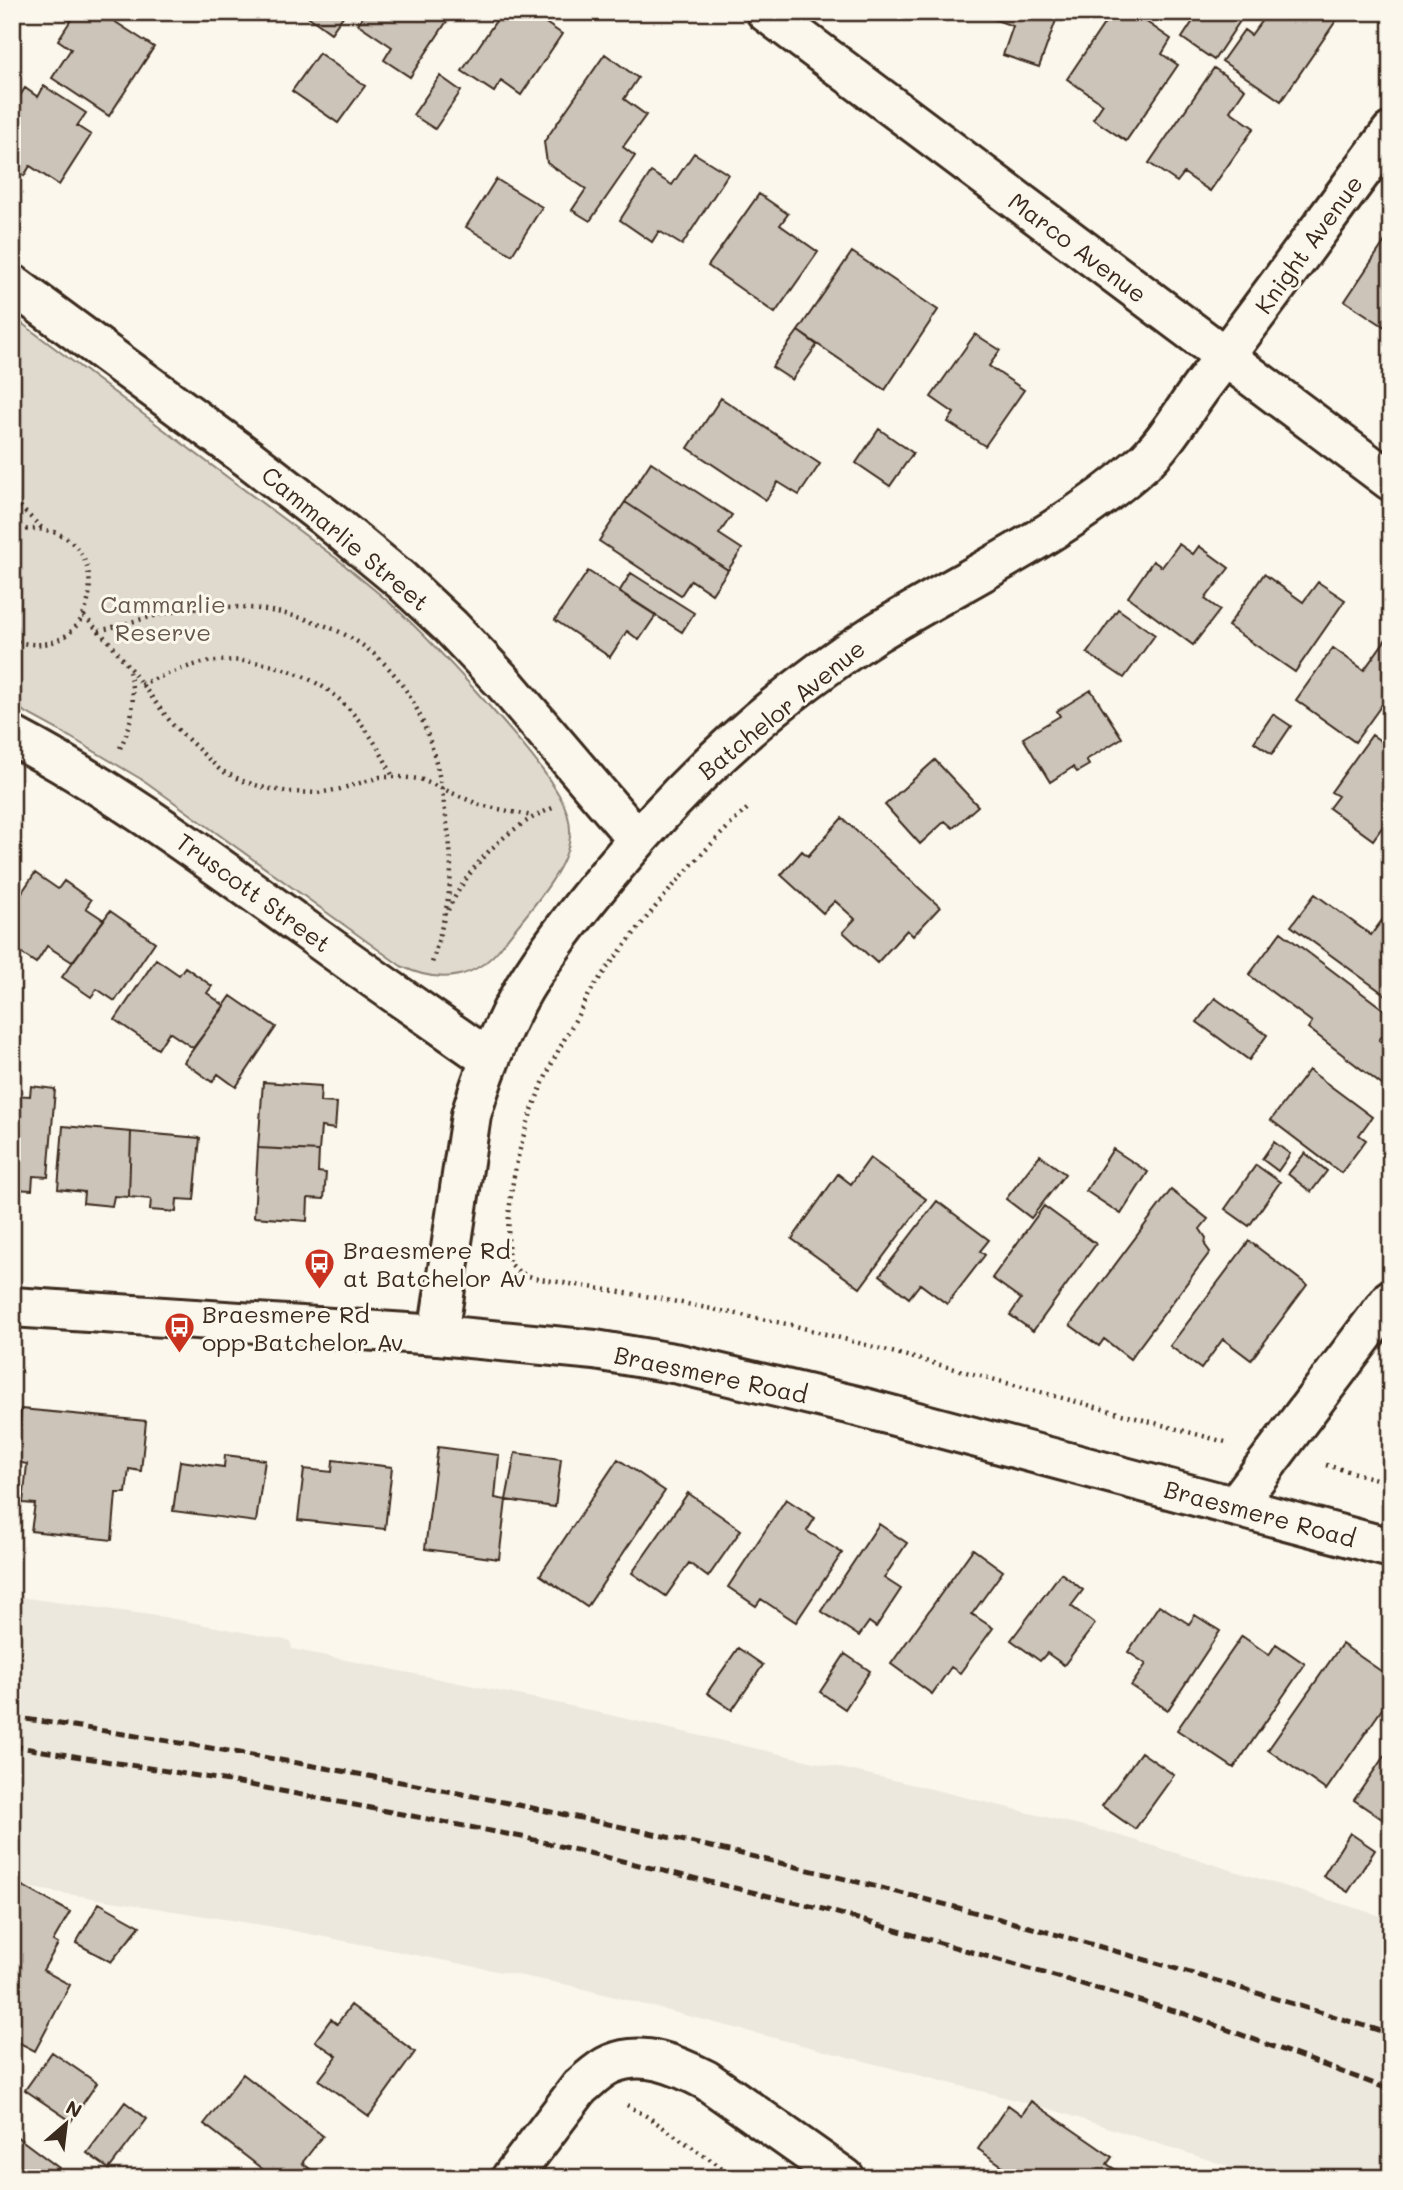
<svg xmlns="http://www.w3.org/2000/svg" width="1403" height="2190" viewBox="0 0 1403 2190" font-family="Mali,sans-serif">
  <rect width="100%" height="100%" fill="#fbf7ec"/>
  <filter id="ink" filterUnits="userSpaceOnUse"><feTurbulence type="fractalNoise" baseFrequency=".0143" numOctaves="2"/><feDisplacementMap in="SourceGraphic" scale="14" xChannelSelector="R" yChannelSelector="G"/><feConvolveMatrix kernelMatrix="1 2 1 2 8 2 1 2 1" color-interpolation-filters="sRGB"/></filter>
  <g filter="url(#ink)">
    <path fill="#ede8dd" d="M12,1596L158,1616L290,1641L292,1649L562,1704L919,1786L1104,1831L1391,1919V2178H1265L1050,2109L568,1985L274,1927L12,1885Z"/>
    <path fill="#dfd9ce" stroke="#8d8276" stroke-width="2" d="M12,316L341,562C357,576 374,589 390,603C429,638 463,676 497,715C519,740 542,766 559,795C566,807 571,822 570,836C568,871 525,915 504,943C477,980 440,985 401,966L146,782L60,731L12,705Z"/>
    <path fill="#ccc4b9" stroke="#3b2a1e" stroke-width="2" d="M65,12H100L154,47L109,116L52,78L71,49L58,40L71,20L64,14Z
      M302,12H346L331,33Z
      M366,12H453L410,77L384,60L392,47L358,24Z
      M502,12H509L525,23L531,13L562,34L521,95L501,81L494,92L462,71Z
      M980,12H1059L1039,67L1003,55L1013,26L979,14Z
      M1112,12H1132L1171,39L1162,54L1178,65L1126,141L1093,119L1103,104L1067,79Z
      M1199,12H1246L1214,60L1182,38Z
      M1268,12H1342L1281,101L1222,61L1244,30L1251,35Z
      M319,53L365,86L338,123L292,91Z
      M605,54L638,78L624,99L646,115L623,147L635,156L590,221L572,210L586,189L547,163L544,142Z
      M1214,68L1245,89L1230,111L1254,128L1210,191L1184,173L1177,182L1149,163Z
      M440,76L461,91L435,129L413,115Z
      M44,86L86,113L77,126L91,135L59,185L30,166L24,176L12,168V108L25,88L38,97Z
      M694,153L728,174L682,245L659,231L652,242L620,220L651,172L672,185Z
      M496,179L542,207L512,255L466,227Z
      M759,194L788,214L780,225L818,252L775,313L708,266Z
      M1391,232V331L1345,301Z
      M852,252L938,310L885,390L798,331Z
      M798,331L817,345L792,380L772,367Z
      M975,334L1000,350L989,366L1024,390L985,446L948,422L954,413L931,397Z
      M721,398L820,464L799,495L778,482L766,500L688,448Z
      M879,429L913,453L890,486L856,463Z
      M651,462L732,515L719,534L742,549L728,570L625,502Z
      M625,502L728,570L712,594L691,580L681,595L599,541Z
      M1179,544L1193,554L1199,546L1229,568L1205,599L1220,610L1193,645L1128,597L1153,561L1162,567Z
      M588,571L656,615L639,640L627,631L610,657L555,620Z
      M631,573L694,613L682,632L619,592Z
      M1264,574L1303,602L1318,582L1345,600L1295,672L1228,626Z
      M1118,609L1155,635L1124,678L1087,653Z
      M1391,632V692L1355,742L1296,700L1333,648L1364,670Z
      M1091,690L1122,738L1086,760L1089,765L1077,772L1073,767L1050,782L1023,738L1060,716L1057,711Z
      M1273,714L1291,726L1272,754L1254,742Z
      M1372,735L1391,748V831L1383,826L1373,840L1329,808L1338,796L1331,792Z
      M935,760L978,806L953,828L945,821L920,844L885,805Z
      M842,818L940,907L913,936L907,930L877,963L843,932L855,919L835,901L823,913L781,875L802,851L808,856Z
      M35,873L58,889L64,881L91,900L86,908L104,920L72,962L47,946L36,963L12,947V907Z
      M1315,894L1371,935L1383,919L1391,925V999L1291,926Z
      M110,911L155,942L115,1001L97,989L91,997L62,977Z
      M1281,932L1391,1015V1025L1379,1040L1391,1049V1092L1308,1028L1312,1022L1249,975Z
      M156,959L179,975L185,967L212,986L207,993L225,1006L193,1048L169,1032L158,1049L115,1020Z
      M231,996L276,1027L236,1087L218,1074L212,1082L184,1062Z
      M1215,998L1267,1035L1249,1060L1197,1022Z
      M1309,1070L1372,1117L1359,1135L1366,1140L1341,1173L1271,1120Z
      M263,1082L321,1086L320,1102L337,1103L335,1129L321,1127L319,1151L258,1148Z
      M31,1086L55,1089L48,1177L33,1176L32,1190L12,1189V1095L30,1096Z
      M63,1126L131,1132L129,1197L114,1196L112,1206L83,1203L84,1192L58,1189Z
      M131,1132L200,1138L194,1200L177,1199L176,1212L150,1210L151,1199L129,1197Z
      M1274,1142L1290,1154L1278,1171L1262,1159Z
      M258,1148L319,1151L318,1172L326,1173L324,1199L308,1198L307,1221L254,1217Z
      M1113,1149L1148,1172L1121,1214L1086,1191Z
      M1305,1153L1327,1171L1311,1192L1288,1174Z
      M1040,1155L1065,1174L1031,1218L1006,1199Z
      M870,1158L926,1199L860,1288L792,1239L838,1174L851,1184Z
      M1256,1165L1280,1182L1249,1226L1225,1209Z
      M1171,1190L1208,1219L1200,1229L1206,1238L1205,1245L1210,1252L1130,1359L1104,1339L1099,1346L1070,1325Z
      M937,1201L989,1240L980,1251L985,1255L947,1304L920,1284L909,1298L880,1275Z
      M1044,1206L1096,1244L1033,1331L1010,1315L1021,1299L992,1278Z
      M1249,1241L1307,1285L1251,1360L1223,1339L1201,1369L1170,1346Z
      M21,1409L146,1421L141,1471L129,1469L126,1493H116L112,1540L31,1531L35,1504L23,1503L27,1464L16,1462Z
      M438,1447L499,1455L495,1498L506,1500L499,1559L425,1549Z
      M515,1453L561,1459L555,1507L506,1500Z
      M225,1455L265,1460L256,1522L173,1511L180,1461L224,1467Z
      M618,1459L665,1491L587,1607L540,1575Z
      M333,1460L392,1467L385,1529L298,1520L304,1469L332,1472Z
      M688,1493L741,1530L708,1577L689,1563L666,1596L632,1573Z
      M786,1499L815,1518L807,1531L842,1553L796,1622L761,1599L756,1606L728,1587Z
      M879,1524L907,1543L884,1578L901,1589L876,1627L869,1622L859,1636L821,1611Z
      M973,1549L1003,1571L972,1614L993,1628L960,1673L951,1667L932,1694L891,1664Z
      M1061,1573L1083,1590L1071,1606L1095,1624L1064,1665L1047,1653L1040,1661L1011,1640Z
      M1159,1605L1189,1624L1195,1615L1220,1631L1168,1710L1131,1686L1146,1664L1128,1652Z
      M1242,1636L1269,1655L1276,1644L1305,1664L1234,1768L1177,1730Z
      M1342,1644L1391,1678V1696L1326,1790L1268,1750Z
      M738,1648L763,1665L732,1710L707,1693Z
      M845,1654L870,1671L845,1709L820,1692Z
      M1391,1746V1825L1354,1800Z
      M1141,1752L1174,1775L1135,1829L1102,1806Z
      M1350,1833L1375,1850L1348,1892L1323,1876Z
      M23,1886L70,1912L53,1941L58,1944L43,1970L70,1985L35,2051L12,2039V1906Z
      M99,1903L140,1926L111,1962L76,1943Z
      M351,2005L415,2052L369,2116L319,2080L337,2056L315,2041L331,2019L337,2024Z
      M52,2052L97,2083L71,2121L25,2090Z
      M243,2074L323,2136L302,2163L317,2174L314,2178H274L204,2124Z
      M1031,2101L1112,2157L1107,2164L1125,2176L1123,2178H1020L978,2149L1008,2105L1022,2115Z
      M125,2102L147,2119L109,2169L87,2153Z
      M12,2133L59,2168L52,2178H12Z"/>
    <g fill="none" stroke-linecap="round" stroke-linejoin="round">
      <defs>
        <path id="minor" d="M766,12L1391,481
          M12,284L248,458L326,518L401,580L451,627L504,683L637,839
          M12,736C117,791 210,861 306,930C366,974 428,1016 489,1059
          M438,1335L471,1115C484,1071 501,1028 524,988C549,947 579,909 610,872C686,780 775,697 876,633C965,578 1064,534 1143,463C1165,444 1187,405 1206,381C1269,299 1329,215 1391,132
          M1235,1506L1391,1299
          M511,2178L580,2087C590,2079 599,2069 611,2064C643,2050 677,2065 706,2080L845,2178"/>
        <path id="tertiary" d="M12,1307L438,1335L595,1350L679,1364L857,1406L1391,1548"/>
      </defs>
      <use href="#minor" stroke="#3b2a1e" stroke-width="44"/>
      <use href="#tertiary" stroke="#3b2a1e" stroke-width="44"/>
      <path stroke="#3b2a1e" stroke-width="4.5" stroke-dasharray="2 5" stroke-linecap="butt" d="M12,495L23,510L43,529
        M12,532C120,505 111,673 12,640
        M84,616L112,645L173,725L220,770L243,781L265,788L290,792L318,793L340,789L380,777H399L420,779L480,805L532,816
        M99,631C138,620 177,608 218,607C245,606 272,610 298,617C394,641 431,711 444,804C448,830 453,858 450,884C447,912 438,940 431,967
        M141,684C161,677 181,668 202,663C248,654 308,669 342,702C364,723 380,749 393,777
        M120,748C133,723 136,698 129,672
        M747,809C706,847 670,888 636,931C623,948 609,965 597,982C588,995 581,1010 573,1024C531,1096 503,1177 509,1262L519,1272L534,1278L657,1298L792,1325L1229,1443
        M448,910C471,863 506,827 555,807
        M1326,1465L1391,1483
        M627,2105L648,2117L737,2178"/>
      <use href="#minor" stroke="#fbf7ec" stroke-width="38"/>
      <use href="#tertiary" stroke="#fbf7ec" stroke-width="38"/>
      <path stroke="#3b2a1e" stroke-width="5" stroke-dasharray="10 5" stroke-linecap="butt" d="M12,1717C355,1767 695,1835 1029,1927C1150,1960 1271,1997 1391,2034
        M12,1746L229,1781L522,1837L827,1910L1185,2014L1391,2090"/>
    </g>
  </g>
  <defs>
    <symbol id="bus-pin" viewBox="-11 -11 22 30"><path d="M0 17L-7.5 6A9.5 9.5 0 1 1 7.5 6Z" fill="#c8321e" stroke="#fbf7ec"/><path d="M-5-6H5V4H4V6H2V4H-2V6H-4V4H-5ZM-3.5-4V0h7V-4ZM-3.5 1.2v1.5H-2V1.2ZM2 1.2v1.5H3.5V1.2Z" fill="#fff"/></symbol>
  </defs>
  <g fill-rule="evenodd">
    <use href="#bus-pin" x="302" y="1246" width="35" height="47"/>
    <use href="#bus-pin" x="162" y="1310" width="35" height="47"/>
  </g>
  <g text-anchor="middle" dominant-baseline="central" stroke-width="6" stroke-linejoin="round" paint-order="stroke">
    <g font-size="24" fill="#3b2a1e" stroke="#fbf7ec">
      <text transform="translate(1308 244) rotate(-54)">Knight Avenue</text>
      <text transform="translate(1078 247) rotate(37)">Marco Avenue</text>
      <text transform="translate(346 538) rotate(40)">Cammarlie Street</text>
      <text transform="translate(781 709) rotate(-39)">Batchelor Avenue</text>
      <text transform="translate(254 892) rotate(36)">Truscott Street</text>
      <text transform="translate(711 1374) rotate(12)">Braesmere Road</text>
      <text transform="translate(1260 1513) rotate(15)">Braesmere Road</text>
    </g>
    <g font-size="24" fill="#64564a" stroke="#fbf7ec">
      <text x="163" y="603">Cammarlie<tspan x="163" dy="28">Reserve</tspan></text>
    </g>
    <g font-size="24" fill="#3b2a1e" stroke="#fbf7ec" text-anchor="start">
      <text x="343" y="1249">Braesmere Rd<tspan x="343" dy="28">at Batchelor Av</tspan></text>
      <text x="202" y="1313">Braesmere Rd<tspan x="202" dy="28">opp Batchelor Av</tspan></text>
    </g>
  </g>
  <rect width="1403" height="2190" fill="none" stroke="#fbf7ec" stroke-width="42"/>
  <rect x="21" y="21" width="1361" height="2148" fill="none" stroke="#3b2a1e" stroke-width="2.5" filter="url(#ink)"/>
  <g transform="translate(66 2124) rotate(28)" stroke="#fbf7ec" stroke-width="5" paint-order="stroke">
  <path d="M0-5L12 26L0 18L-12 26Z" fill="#3b2a1e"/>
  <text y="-10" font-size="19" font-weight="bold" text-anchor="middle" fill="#3b2a1e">N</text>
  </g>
</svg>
